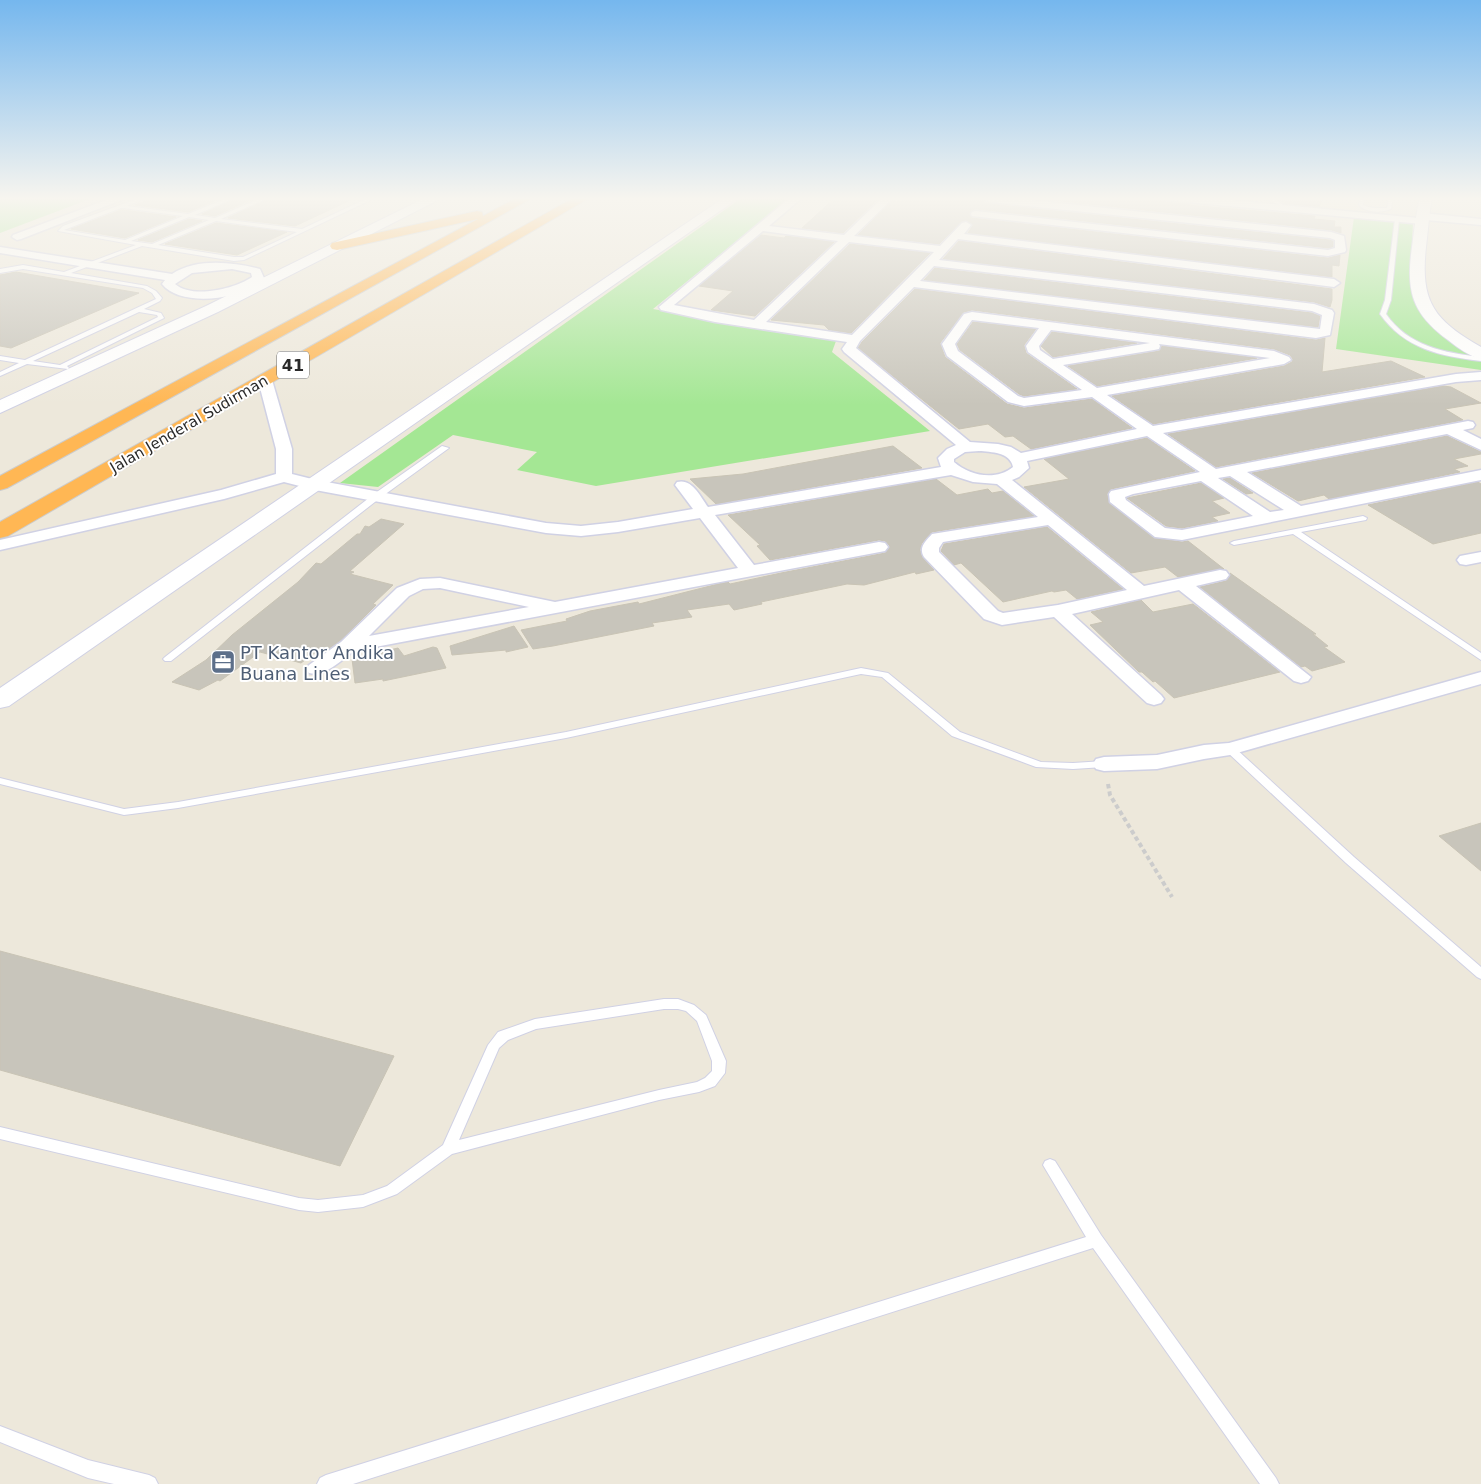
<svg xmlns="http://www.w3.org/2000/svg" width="1481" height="1484" viewBox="0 0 1481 1484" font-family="'DejaVu Sans',sans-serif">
  <rect width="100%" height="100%" fill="#ede8db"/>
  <path fill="#f0e9ca" d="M1161,197H1360L1354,217Z"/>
  <path fill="#a4e794" d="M0,197H95L0,233Z
    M743,197H791L653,309L836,341L832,352L930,431L596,486L517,470L537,452L453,435L378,487L340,483Z
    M1354,217L1413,223L1410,281L1419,310L1446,339L1481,358V370L1336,349Z"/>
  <path fill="#c8c5bb" stroke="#c9c4b5" d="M156,197H224L188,212L135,205Z
    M239,197H257L215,216L202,214Z
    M272,197H357L295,226L228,218Z
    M836,197L877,200L843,233L802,228Z
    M906,197H984L985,202L990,204L1330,240L1333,241V247L1328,248L976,209L969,213L972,218L1328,258L1340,255L1339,266L1332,265V277L968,233L973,225L966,220L961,222L939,244L858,235L892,201L900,202Z
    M1024,197H1136L1198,206L1315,216L1314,219L1335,221L1334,227H1341V233L1331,230Z
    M1274,197H1323L1319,207L1284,203Z
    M121,210H123L176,217L125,238L71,229Z
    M189,219L202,221L152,242L138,240Z
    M216,223L287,232L237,255L165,244Z
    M761,235L784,238L786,236L834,242L755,316L711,310L733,291L699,286Z
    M959,241L1332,289V300L1330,307L1314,302L943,259Z
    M850,244L930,253L851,333L829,330L824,325L771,320Z
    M935,268L1312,313L1320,316L1318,327L924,280Z
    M16,272L139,293L11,348L0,346V275Z
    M915,289L1316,340L1325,338L1322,372L1391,361L1425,377L1153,424L1112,396L1284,366L1292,362L1293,359L1290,355L1274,349L972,310L964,312L940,343L945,357L1007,404L1024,408L1092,399L1132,428L1031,449L1013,436L1005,437L988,424L959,429L858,348L862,342Z
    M973,322L1036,329L1024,345L1026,353L1077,389L1024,396L1019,394L960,350L957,344Z
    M1052,332L1137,343L1053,357L1041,346Z
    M1162,346L1257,358L1097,386L1068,366L1159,351Z
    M1443,386L1451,387L1481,403L1445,409L1463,420L1216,467L1168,434Z
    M1447,436L1481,452V454L1454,459L1468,466L1454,469L1460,472L1329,499L1324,495L1298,501L1252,473Z
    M1147,438L1195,471L1111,489L1107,494L1109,503L1154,538L1182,542L1188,541L1224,569L1178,577L1165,567L1131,573L1024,487L1069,479L1044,459Z
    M893,446L922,468L716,504L690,479L743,474Z
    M1230,478L1253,493L1246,494L1223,479Z
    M936,479L957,495L988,489L992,493L1003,491L1034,516L932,532L922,543L920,550L923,558L934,570L916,574L915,572L864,585L847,584L761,602L762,604L734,610L729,604L687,610L692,617L652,623L654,626L553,646L533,649L521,630L567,621L566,619L590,611L638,602L639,604L718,584L728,582L730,584L781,573L885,553L890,546L885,541L879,540L770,560L757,546L760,545L728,515Z
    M1478,482L1481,484V533L1433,544L1368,505Z
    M1201,483L1224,498L1212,501L1230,513L1212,517L1218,521L1182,528L1166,526L1127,498Z
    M381,519L404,524L350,571L354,572L350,574L393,585L373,604L376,605L340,641L322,654L316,652L301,663L260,652L220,681L218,680L199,690L172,682L206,660L232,635L298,582L316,563L321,564L357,534H360L365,526L369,527Z
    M1047,527L1123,589L1077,599L1066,590L1054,592L1052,591L1003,602L961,563L954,565L941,551L944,544Z
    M1230,573L1316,634H1313L1328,646L1324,647L1345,662L1312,671L1305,666L1301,667L1200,587L1226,581L1230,576Z
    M1141,600L1153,612L1193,604L1280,672L1174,698L1155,681L1153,682L1142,672H1139L1090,625L1103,622L1091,612Z
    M514,626L528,647L506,652V650L452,655L450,646Z
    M433,647L437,648L446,668L383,681V679L355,683L352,659L398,648L404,656Z
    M1481,823V871L1439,836Z
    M0,951L394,1056L340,1166L0,1070Z"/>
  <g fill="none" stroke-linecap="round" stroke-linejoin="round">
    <defs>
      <path id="lane" d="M142,197H149L127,206L188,214L230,197H237L195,215L215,218L263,197H270L221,219L302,229L370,197H377L244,260L234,261L142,246L71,273L147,286L156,291L162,298L160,301L144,309L161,313L164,318L67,366L69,368L68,369L27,364L0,376V372L19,363L0,360V356L25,360L156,299L152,293L143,288L23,269L0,273V269L23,265L64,272L136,245L58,231L63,226ZM121,208H123L183,216L125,240L64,230ZM189,217L209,220L152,244L131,241ZM216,221L297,232L243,257H234L158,245ZM139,312L157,315L158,317L60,365L33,361Z
        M1260,197C1272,197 1280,200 1287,210L1283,211L1278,204Z
        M1361,197H1365L1363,205C1371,209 1378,208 1387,208L1389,197H1393L1391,209C1382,213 1366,213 1359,205Z
        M1397,218L1399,219L1391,300L1386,314C1408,346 1444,353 1481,357V361C1440,356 1405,349 1380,314L1385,300L1395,219Z
        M442,446L449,448L380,498L171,661H165L163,659L165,657L374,494Z
        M1363,516L1367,518L1366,520L1301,532L1481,653V660L1293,534L1234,545L1230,543L1234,541Z
        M861,668L888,673L960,732L1041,762L1073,763L1104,761L1109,764L1104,767L1073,769L1036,767L952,736L882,677L861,674L566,738L178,808L124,815L0,784V778L124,809L178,802L566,732Z
        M1230,746L1234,747L1354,857L1481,967V979L1477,977L1346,863L1226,751L1225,749L1226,747Z
        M664,999H678L694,1005L706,1015L726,1061L725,1073L715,1086L699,1092L659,1100L452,1154L397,1194L363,1207L318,1212L299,1210L0,1139V1127L299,1198L318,1200L363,1195L387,1186L443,1145L488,1045L498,1032L535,1019ZM664,1009H678L686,1011L697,1021L712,1061V1071L705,1078L697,1082L659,1090L459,1140L499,1048L508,1040L536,1029Z
        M1050,1159L1055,1161L1101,1235L1276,1478L1279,1484H1260L1093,1248L353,1484H317L320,1478L326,1475L1086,1237L1043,1165L1045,1161Z
        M0,1426L88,1460L149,1475L155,1478L158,1484H114L88,1478L0,1442Z"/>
      <path id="street" d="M114,197H129L21,239L17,240L12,237L13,235Z
        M791,197H803L769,226L844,235L883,197H894L854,236L940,246L962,223L966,222L971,225L964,234L1334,279L1340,283L1334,287L958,239L939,260L1314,304L1332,310L1334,313L1330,335L1316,338L914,287L860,341L856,348L970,442L998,444L1011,447L1021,453L1137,429L1092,397L1024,406L1008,402L947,356L942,344L964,314L972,312L1274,351L1289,357L1291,360L1284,364L1107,395L1153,426L1456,374L1481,372V380L1456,382L1163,433L1216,469L1468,421L1473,422L1475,425L1473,428L1463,430L1481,439V450L1447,434L1247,472L1301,506L1481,470V480L1182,540L1155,537L1110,502L1109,494L1111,491L1200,472L1147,436L1027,461L1029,468L1019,477L1012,480L1144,586L1220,570L1226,571L1229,575L1226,579L1196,586L1311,677L1308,681L1301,683L1294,681L1179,590L1072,614L1161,695L1164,699L1161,703L1154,705L1147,703L1054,617L1002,625L984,619L924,557C918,547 926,541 932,534L1038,517L997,484L973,482L951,475L715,515L754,565L879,542L885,543L888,547L885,551L354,651C341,660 326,677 309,673L306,669L309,665L341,642L397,588L420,579L440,578L555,602L738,568L700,518L618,532L581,536L546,533L315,490L284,482L224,499L0,550V540L221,490L276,474V449L258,380L265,376L272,380L292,449V474L316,480L546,523L581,526L618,522L693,509L675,485L677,482C692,478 700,496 708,507L941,467L938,458L947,449L956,445L844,352L842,349L847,342L715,322L661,310L659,307ZM763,231L838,241L754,320L674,305ZM849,242L934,252L852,335L766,322ZM934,266L1312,311L1322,315L1320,329L920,281ZM972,320L1039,328L1026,346L1028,352L1082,390L1024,398L1018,396L958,351L955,344ZM1051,330L1150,343L1053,359L1040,350L1039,346ZM1159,344L1270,358L1097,388L1063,365L1154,350L1159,349L1160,346ZM979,451C991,452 1010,452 1013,467C996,481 970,476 954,462V459L965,452ZM1230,476L1284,510L1270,512L1218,478ZM1201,481L1253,516L1182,530L1165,528L1126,500L1125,497L1133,494ZM1048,525L1127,590L1058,605L1003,613L998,611L939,552V548L943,542ZM440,588L529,607L369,636L409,596L423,589Z
        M986,197H1003L1331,232L1344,236L1346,250L1345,252L1328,256L972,216L971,214L972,212L976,211L1328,250L1335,248V240L1330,238L990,202L986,201Z
        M1159,197H1200L1418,218V214L1422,213L1481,219V225L1426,220V223L1422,224L1164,200Z
        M0,247L172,274C197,258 232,262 260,269L264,278C246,300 180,308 162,284L165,280L0,253ZM232,269L251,273L252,277C235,289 192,299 175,284L192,273Z
        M1481,552V562L1466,565L1460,564L1457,560L1460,556Z
        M1481,672V684L1230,755L1204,759L1157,769L1104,771L1096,769L1093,764L1096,759L1104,757L1157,755L1204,745L1229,743Z"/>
      <path id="secondary" d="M427,197H444L218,312L0,413V400L206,306Z
        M725,197H740L9,706L0,708V688Z
        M1420,197H1432C1429,214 1428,231 1426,247C1420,302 1434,320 1481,347V359C1469,356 1458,348 1448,340C1411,313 1406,290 1412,247C1414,230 1416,214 1420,197Z"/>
      <path id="highway" d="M518,197H534L7,488L0,490V476L478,219L337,250L332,249L330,246L332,243L477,211L482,212L483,216Z
        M575,197H591L8,536L0,538V522Z"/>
    </defs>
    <use href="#lane" stroke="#d0d1e4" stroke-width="2"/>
    <use href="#street" stroke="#d0d1e4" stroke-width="3"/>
    <use href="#secondary" stroke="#d0d1e4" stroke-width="2"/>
    <use href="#highway" stroke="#ccc" stroke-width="2"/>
    <path stroke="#ccc" stroke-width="4" stroke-dasharray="4.5 3" stroke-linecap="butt" d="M1108,784L1110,795L1172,897"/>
    <use href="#lane" fill="#fff" fill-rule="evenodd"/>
    <use href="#street" fill="#fff" fill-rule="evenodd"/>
    <use href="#secondary" fill="#fff" fill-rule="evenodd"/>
    <use href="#highway" fill="#ffb754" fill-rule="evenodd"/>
  </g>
  <linearGradient id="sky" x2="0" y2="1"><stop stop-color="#75b7ee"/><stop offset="0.49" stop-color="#f7f5ef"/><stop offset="1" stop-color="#f7f5ef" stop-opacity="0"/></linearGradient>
  <rect width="1481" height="405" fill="url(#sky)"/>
  <defs>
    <symbol id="office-square" viewBox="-11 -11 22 22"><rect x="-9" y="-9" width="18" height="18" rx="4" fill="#5c6f8a" stroke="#fff"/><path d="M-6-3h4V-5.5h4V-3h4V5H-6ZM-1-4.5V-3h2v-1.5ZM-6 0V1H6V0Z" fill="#fff"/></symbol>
  </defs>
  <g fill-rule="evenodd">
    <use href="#office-square" x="209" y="648" width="28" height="28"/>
  </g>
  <g text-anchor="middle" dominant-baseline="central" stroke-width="4" stroke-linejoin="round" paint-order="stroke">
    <g font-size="15" fill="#2a2a2a" stroke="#fff">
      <text transform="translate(189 424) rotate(-30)">Jalan Jenderal Sudirman</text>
    </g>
    <rect fill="#fff" stroke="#6a6a6a" stroke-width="1" x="277" y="351.5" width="32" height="27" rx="4"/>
    <g font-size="16" font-weight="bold" fill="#2a2a2a">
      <text x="293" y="365">41</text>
    </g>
    <g font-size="18" fill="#4e5e75" stroke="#fff" text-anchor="start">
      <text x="240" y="652">PT Kantor Andika<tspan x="240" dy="21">Buana Lines</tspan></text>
    </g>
  </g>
</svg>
